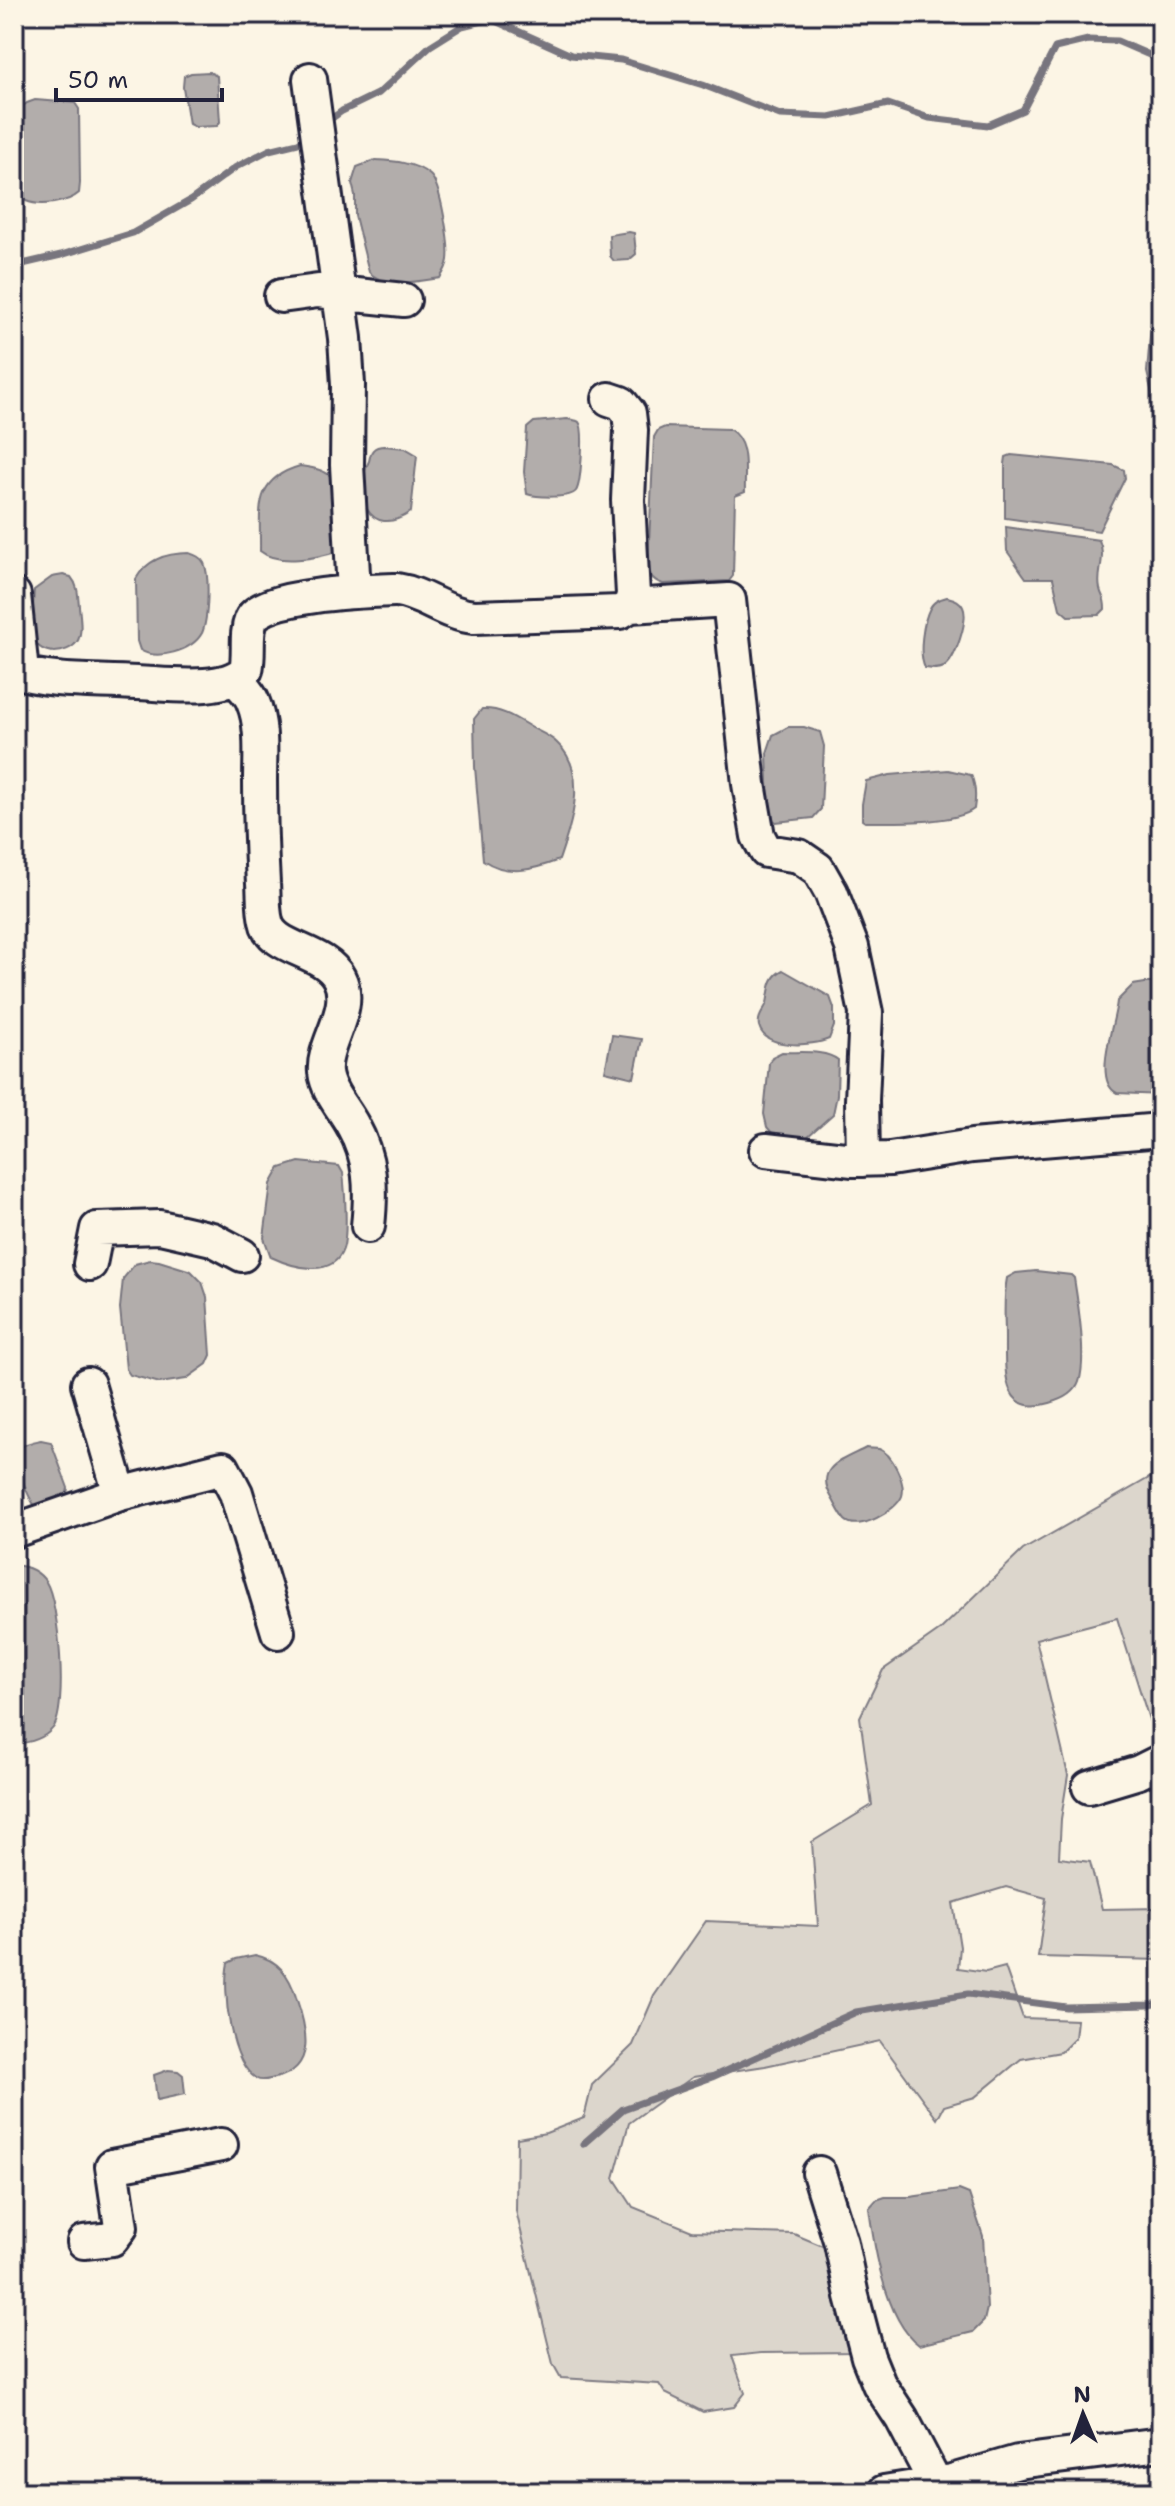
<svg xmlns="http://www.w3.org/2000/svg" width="1175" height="2506" viewBox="0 0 1175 2506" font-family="'Shantell Sans',sans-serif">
  <rect width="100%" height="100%" fill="#fcf5e5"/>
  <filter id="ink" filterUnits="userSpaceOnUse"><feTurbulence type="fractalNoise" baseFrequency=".0125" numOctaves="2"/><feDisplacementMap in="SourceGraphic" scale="16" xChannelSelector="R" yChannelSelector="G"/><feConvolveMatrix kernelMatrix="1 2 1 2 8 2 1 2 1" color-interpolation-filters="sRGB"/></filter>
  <g filter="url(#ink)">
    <path fill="#dcd6cc" stroke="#7f7c84" stroke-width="2" d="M1149,1478L1161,1480V1751H1159L1117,1618L1036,1639L1068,1775L1061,1819L1059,1858L1090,1862L1102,1909L1161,1908V1960L1038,1957L1046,1898L1006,1887L953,1903L960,1947L958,1968L986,1972L1005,1967L1023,2018L1077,2020L1075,2038L1061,2052L1021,2059L975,2097L944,2106L937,2119L880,2041L765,2066L693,2077L629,2123L614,2178L633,2207L692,2231L794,2234L832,2250L855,2352L761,2353L732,2356L745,2393L734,2407L703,2412L665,2393L659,2384L561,2378L553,2364L516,2211L517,2138L546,2133L584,2118L592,2085L633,2045L654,1996L706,1921L818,1926L812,1842L872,1805L860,1717L883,1670L940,1630L1023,1550Z"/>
    <path fill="#b2adab" stroke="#78757e" stroke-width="2" d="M209,72L217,76L220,122L217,126L195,127L189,124L183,87L184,76L191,73Z
      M35,100L75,103L79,109L80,183L79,193C68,203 40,207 26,201L23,196L19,120L20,108L27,103Z
      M375,160C393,161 415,162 430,175C441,184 450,245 448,260C447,267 444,272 440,278C420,281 384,289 369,272L355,216V195L352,183L357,167Z
      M629,232L634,233L636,254L629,260L614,261L610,256L609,235Z
      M1161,257V401L1153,398L1147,372L1153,300Z
      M567,419C571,420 577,420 579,422C585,428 581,484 576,491C570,499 536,497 527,494L524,472L527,428L534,422Z
      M665,427L729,429C750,442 744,470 745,492L735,496L733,576L729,581L663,584C652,580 650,576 648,565L654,437L658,430Z
      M385,446L405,448L417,455L411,512C368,541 352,494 369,461C370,458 370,453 373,450C376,446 381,446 385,446Z
      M1011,455L1113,465L1124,470L1125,478L1099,531L1005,518V464L1006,457Z
      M300,466C315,468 328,470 337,483L339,551C318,558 278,566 260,551C261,512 251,480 300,466Z
      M1006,527L1099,540C1107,558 1096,573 1100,589C1102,598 1105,596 1105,609L1099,615L1068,616L1060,609L1053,578H1026L1007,551Z
      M189,553C195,555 201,557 204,563C210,576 208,620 202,633C192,651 157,661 140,650L137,641L136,579C147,559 166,553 189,553Z
      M63,575L71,577C78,585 78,594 79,606C80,617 83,633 77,642C67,655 40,656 35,640C31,625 33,605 34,590L52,577Z
      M947,597C954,599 960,600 963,607C969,619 955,661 944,667C938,670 932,669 925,668C918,654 923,621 930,608C933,601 940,599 947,597Z
      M482,709C500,708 514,717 529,726C537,731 549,735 556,742C590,772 571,825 559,860C533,870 508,877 483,860L475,767L474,719Z
      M788,727H804L820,732L824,746L821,809L813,818L776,822L771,818L769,809L767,753L773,735Z
      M948,770L971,775C976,786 976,797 974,809C955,824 892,822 865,822L862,820V804L866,781L890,775Z
      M783,970L830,997L834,1008V1026L829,1039C813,1046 765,1050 759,1026C757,1017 764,1011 767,1003C770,989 769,977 783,970Z
      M1145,983H1161V1095L1117,1093C1092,1081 1115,1024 1117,1001L1133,985Z
      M612,1035L642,1039L634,1078L605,1071Z
      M782,1052C799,1053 825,1049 838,1060L837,1095L833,1114L806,1138L801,1140L772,1133L767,1127L764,1114L769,1063L772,1057Z
      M299,1162L339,1166L343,1173C345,1190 348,1235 343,1249C333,1279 292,1267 271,1257L264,1238L271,1184L280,1168Z
      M150,1260L159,1261L191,1271L202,1282L207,1297L211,1355L207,1364L186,1379L160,1383L130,1375L126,1369L120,1308L123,1279L135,1264Z
      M1036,1271L1071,1275L1074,1278C1078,1303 1087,1358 1079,1382C1075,1394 1061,1400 1050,1403C1002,1417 1005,1372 1005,1339C1005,1318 1003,1298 1007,1278L1016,1273Z
      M41,1440L51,1442L68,1488L66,1498L36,1507C28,1498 14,1463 18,1452C22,1443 33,1442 41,1440Z
      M866,1448C870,1449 875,1448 879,1449C892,1453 906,1483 902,1496C897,1510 858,1533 845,1520C840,1514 836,1505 832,1498C813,1467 843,1460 866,1448Z
      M14,1565C26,1566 39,1571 46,1582C59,1602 68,1709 53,1728C44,1739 28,1743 14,1744Z
      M255,1955C279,1960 289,1975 296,1997C306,2026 318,2069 275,2078C269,2079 262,2082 257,2079C230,2063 222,1990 228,1963L236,1959Z
      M168,2070L178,2071L183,2075L185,2094L157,2100L154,2075Z
      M959,2190L969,2194L983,2236L987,2308L984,2321L973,2332L919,2345C886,2321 874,2248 869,2208L876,2200L885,2197H910Z"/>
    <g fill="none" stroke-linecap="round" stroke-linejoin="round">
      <path stroke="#78757e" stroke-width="7" d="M324,124L342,111L379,93L430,46L462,26L491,19L571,55L621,60L703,85L780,115L830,117L888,104L929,118L988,125L1023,110L1055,48L1088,40L1117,41L1161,60
        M14,266L61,255L133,233L191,200L236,167L269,150L298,143L308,136
        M583,2144L623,2109L712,2077L856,2012L968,1994L1066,2007L1149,2005L1161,2003"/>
      <defs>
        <path id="minor" d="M310,79L345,338L348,385L347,465L354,592
          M281,296L318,291L404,300
          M14,595L21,663L20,672
          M630,606L729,600L749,784L758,836L766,851L799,856L818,869L831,892L852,947L866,1013L862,1100L863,1160
          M14,671C54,683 96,680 137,683C166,684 225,693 246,670C250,654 245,635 251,620C261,594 370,591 397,590C424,594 445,614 474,617L620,612L630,606L633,595L628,500L631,430L629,413L621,403L609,399
          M235,678C241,686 250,693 253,702C263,726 260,755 260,781C260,815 261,849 263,884C264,896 263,909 266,921C271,950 324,949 339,978C355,1009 322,1043 325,1072C327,1091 344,1109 353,1126C371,1158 372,1189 368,1226
          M766,1150L853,1160L890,1159L972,1146L1161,1130
          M90,1264L97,1229L160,1227L212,1239L242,1255
          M88,1384L120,1494
          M14,1531L120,1494L223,1468L236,1493L278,1632
          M1089,1787L1139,1772L1161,1761
          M819,2173L841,2243L852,2296L868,2357L879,2384L902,2419L936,2484
          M84,2242L112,2239L121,2227L112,2166L221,2145
          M884,2492L952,2481L1018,2462L1161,2444"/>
      </defs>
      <use href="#minor" stroke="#22223b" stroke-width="38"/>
      <use href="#minor" stroke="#fcf5e5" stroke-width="32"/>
    </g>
  </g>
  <rect width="1175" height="2506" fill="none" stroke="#fcf5e5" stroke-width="48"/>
  <rect x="24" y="24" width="1127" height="2458" fill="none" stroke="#22223b" stroke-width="3" filter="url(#ink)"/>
  <g transform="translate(1083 2414) rotate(358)" stroke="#fcf5e5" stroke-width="6" paint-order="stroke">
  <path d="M0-6L14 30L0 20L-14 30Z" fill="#22223b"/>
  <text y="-12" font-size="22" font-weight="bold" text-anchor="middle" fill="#22223b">N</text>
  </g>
  <path d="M56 88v12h166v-12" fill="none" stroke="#22223b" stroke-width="4"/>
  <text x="68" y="88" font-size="24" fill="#22223b" stroke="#fcf5e5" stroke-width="6" paint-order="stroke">50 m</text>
</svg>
